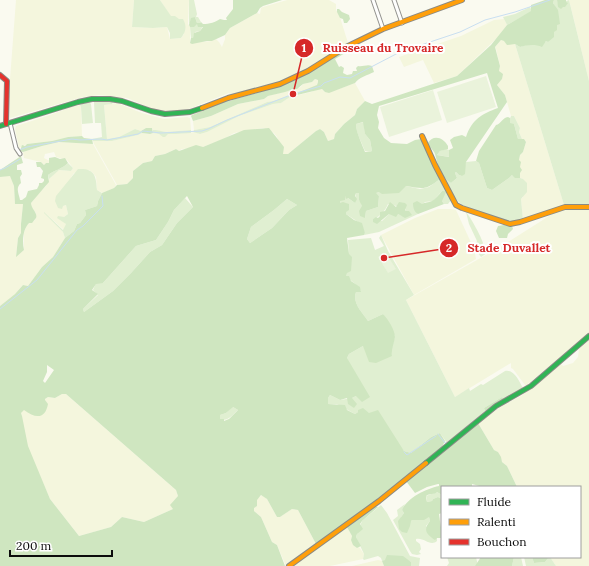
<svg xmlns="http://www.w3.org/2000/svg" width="589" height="566" viewBox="0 0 589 566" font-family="Lora,serif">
  <rect width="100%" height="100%" fill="#fafaf0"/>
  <path fill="#f4f6dd" d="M16,0H134L132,27L153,28L167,27L170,39L181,38L184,34L179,19L171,17L160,0H189L188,24L190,27V43L212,41L216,39L219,42L222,47L225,39V35L230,28L257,13L260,14L261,8L263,7L287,0H329L336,4V10L339,14L348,43L312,67L279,81L249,90L230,94L229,93L186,110L177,112L158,111L127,98L99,95L83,97L10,118V79Z
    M569,0H589V81L574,20Z
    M504,19L507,25L497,38L457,76L434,83L423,60L404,67L399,57L461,36L494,20Z
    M501,40L515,44L564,205L523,220L521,199L523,197V179L520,178L519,160L520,155L523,152L526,142L524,139H522L519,132L520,128L514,116H511L505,95L497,85L502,79L499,71L500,66L496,49L495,47Z
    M315,79L318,80V82L317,86L273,101L267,102L210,127L194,130L193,121L211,116L238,104L264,99L268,96L301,87L303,84L312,82Z
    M355,83L365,101L357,109L355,115L344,124L335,134L334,139L328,141L324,132L320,129L316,131L288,154H283L277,137L274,133L263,128L234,133L224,139L203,147L182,149L179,151L176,149L165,154L155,156L152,161L143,163L133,171V178L127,184L117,185L94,144L93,141L97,140L112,141L138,135L142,133L150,134L153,133L159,134L166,136L167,133L176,134L196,132L200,134L207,132L239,116L273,104L281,103L290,97L311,92L318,89H322L325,92L339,89Z
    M117,103L142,113L164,119L187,117L190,118L191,130L166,132L153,130L152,128H146L141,131L135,129L119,137L107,139L104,105Z
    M80,105L81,107L82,136L68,137L52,141L27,144L19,148L15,129L16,126L50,115L74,106Z
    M59,142L93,144L116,185L114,188L103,193L97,190L96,177L93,173L89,170L74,173L70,179L63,206L66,205L68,214L64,217L66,224L64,230L44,212L63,232L65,238L53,257L42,267L28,286L23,285L15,294L0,306V177L10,175L14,186L15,204H23L21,224V233L18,238L16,256L24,250V233L26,225L29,222L34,221L36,218V213L31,207V203L37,195L46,186L49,179L56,172L59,170L71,171L73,168L67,160L56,157L54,152L45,154L44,158L50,161V163H46L44,165L41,162L24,158L23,152L42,146Z
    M438,209H450L456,210L474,249L476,259L414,295L381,235L415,218Z
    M569,209H589V333L527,385H525L513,369L511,368V363L455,397L406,300L500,247L557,211Z
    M589,340V566H556L550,557H580V487H517L507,466L502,462L498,452L494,450L478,423L502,406L521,396L561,364L563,366L573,363L578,357L579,349Z
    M62,394H66L176,490L178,496L173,509L144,522L122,517L111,527L79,536L50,499L26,444L21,413L22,411L44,400L48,397L55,398Z
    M262,495L267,499L277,517H280L292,509L298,510L316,544L286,566L277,545L272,542L261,517L254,511V507L257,506L256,500Z
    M347,527L352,536L351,540L357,548L359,547L364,554L363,559L330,566H291Z
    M378,560L382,561L384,566H352Z"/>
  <path fill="#e0efd1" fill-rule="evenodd" d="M134,0H160L171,16H175L179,19H183C187,26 186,32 181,38L170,39V33L167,27L153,28L132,27Z
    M189,0H194L197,14L196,17H198L201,22L198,25L200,27L203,26L200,31L195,32L193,38H191L190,27H192L197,23L195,17L191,20L189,25Z
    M554,0H557L558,4L569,0L589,81V205H564L515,44L520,47L526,45H537L547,41L548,42C555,30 562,16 553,3Z
    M530,7L532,11L507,25L503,17L515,14Z
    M297,93V95L290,97L281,103L273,104L239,116L207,132L200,134L193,132L194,130L210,127L267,102L273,101Z
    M101,101L113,102L112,104L104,105L107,139L119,137L135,129L141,131L142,133L138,135L112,141H93L92,139L102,137L101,123H95L94,102Z
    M89,102L91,104L93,123L82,124L81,107L80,105Z
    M511,116H514L520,128L519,132L522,139H518L514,124H510L509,121Z
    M364,122L365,134L370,140L372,151L369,152L365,151C362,143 356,133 356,124Z
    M156,130L166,132L191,130V133L176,134H168L165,137H163L159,134L153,133V130Z
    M446,149L449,150L450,157L437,155L440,151Z
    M476,161L479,163L487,188L492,190L509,178L512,175L523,179L527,183V192L521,199L523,220C519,221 514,222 510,221C497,220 471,211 460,203C453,197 448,185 444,177L451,183L457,178L455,173L456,172L459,175L462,176L466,162Z
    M68,163L73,168L71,171L59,170L49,179L48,175C55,170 62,169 68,163Z
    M78,169C95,168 96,176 97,190L102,193L98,201L97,206L85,210L86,215L80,223L77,224L74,231L65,238L63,232L44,213V212L63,230L66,224L57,218L58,216L64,217L68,214L66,205L63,206L62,209L58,208L55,201L56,196Z
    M440,179L450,196L451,200L448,204H444L442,201V191L433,201L425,202L416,211L418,214L379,232L364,235L365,233L358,222L346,214V212L339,201L345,196L355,203L356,192L359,193V200L361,202L365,218L366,211L378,207L379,196L375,193L406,186L420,189L429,187ZM388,204L405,208L406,212L402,216L398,214H389L382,221L373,219C380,217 385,211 388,204Z
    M185,198L193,207L177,223L162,245L150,252L131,273L113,291L84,312L83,309L98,295L93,290L96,283H103L136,246L156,240L168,222L174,210Z
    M287,199L297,205L289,210L272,228L250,243L247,239L251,227L274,210Z
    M466,212C470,216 482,238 483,243L481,246L486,250L487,253L481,257L478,253H476L474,249L477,241L469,224Z
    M381,235L388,251L414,295L401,303L406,300L455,397L469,388L470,391L481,384L483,385L505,371C514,369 519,381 523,388L504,399L502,397L484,408L485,411L447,443L440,433L431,437L411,453L404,451L369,413L358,412L355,414L337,404H328V398L330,395L340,400L352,398L356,396L347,358L349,354L363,346L392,356L391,351L395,336L383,314L368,321C362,312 352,303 356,292L361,291C355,282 353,283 346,276L349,254L348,240L371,238L375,250L384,246L379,238Z
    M230,395L235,396L236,399L232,402L233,407L238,410C232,415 228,422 220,419V415L226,413L232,407L230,406Z
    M437,492L442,495V499L438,497L433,499L432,501L427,502L426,496Z
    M405,504L402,510L404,513L401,517L410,521L412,520L429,517L430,521L426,526L437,538V541C430,547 424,537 416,539V541L420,544L421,549L419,552L421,554L417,555L412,554L410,551L393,520L398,516L397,510Z
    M381,505L387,513L410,556L420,558L419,566H411V562L405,559L382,561L381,558L378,556L364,560L363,559L364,554L356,537L362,521Z
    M447,557H476L478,566H447L449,563Z
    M514,557H521L523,566H512Z
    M524,557H532L534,563L545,562L549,557H550L556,566H526Z"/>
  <path fill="#cfe6c0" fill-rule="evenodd" d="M233,0H289H282L263,6L260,8L257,13L230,28L225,35L212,41H207L192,44L190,43L191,38H193L194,33L200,31L203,27H198L197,24L194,27H190L189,25L191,18L195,17L197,23H200L201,22L203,24C209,24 216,22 220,19L224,20H227L226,18L233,9Z
    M545,0H554L553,3L558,10L560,24L557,25V30L554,32V37L548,42L546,41L542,47C535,44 527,45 520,47L515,44L507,45L504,41L501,40L495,47L500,66L499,71L503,74L502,79L497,85L505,95L507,102L466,162L465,174L462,176L459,175L456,172L455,173L457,178L451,183C440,176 438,165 435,154C434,151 430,147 427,144C433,134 443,137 448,146V149L440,151L437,155L449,157V150L453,148L450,140L454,137L462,135L466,137C472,119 482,114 498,108L487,73L379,106L377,115L379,122L378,128L384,138L391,143L407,144L415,140L421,139L424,142L428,151L429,158L431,159L440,179C426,190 424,189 406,186L399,193L382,194L379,192L376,193L379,196L378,207L366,211L365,218L360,216L359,211L362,206L359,200V193H356L355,196L357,199L355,203L348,198L346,199L345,196V200L340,201V203L343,202L349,204V210L346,212V214L354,220L362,223L365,233L364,235L347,238L349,254L352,257L351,271L347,273L346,276H349L351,281L360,287L361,292H356C352,303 362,312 368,321L383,314C388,319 395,330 395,337C394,344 391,349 392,356L376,363L369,362L363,346L349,354L347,358L370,397L362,402L356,396L352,398L357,404L354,408L348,404L347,398L340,400L330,395L328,398V404L345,405L347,410L355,414L358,412V410L363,408L369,413L378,410L404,451L411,453L431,437L440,433L445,441L441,449L399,483L328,537L316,544L298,510L292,509L280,517H277L267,499L261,495L257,500V506L254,508V511L261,517L272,542L277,545L285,566H0V306L15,294L23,285L28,286L42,267L53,257L65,238L74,231L77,224L80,223L86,215L85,210L97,206L98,201L102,193L114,188L117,185L127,184L133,178V171L143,163L152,161L155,156L165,154L176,149L179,151L196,145L203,147L244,130L269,128L284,147L283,154H288L316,131L320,129L324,132L328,141L334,139L335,134L344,124L355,115L357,109L365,101L372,104L457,76L491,45L507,25L531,11V5ZM363,122L365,134L370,140L372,151L369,152H365C362,144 356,132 356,124ZM187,196L193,207L177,223L162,245L150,252L131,273L113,291L84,312L83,309L98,294L92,290L96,284L103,283L136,246L156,240L168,222L174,210ZM287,199L297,205L289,210L272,228L250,243L247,239L251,227L274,210ZM47,365L54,370L45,383L43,381L47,372ZM62,394H66L176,490L178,496L170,505L173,509L144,522L122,517L111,527L79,536L50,499L28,446L22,416L21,413L24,410C35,418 45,420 48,404L45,400V399L48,397L55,398ZM233,407L238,410L229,419L224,421V419H220V415L226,413Z
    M557,0H566V2L568,3L565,7H563L561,9L558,7Z
    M337,9H339L342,12L349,15L350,19L347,23H344L343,19L340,18L337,12Z
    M349,48H351L352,49L335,59L339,67L341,66L344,68L343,73L347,75L352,74L353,71H357L356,68L358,66C363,67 367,64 372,66L374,72C368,75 359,77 355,83L329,93L325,92L322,89L297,95V93L317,85L318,82V80L315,79L312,82L303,84L297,89H294L285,92L268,96L264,99L238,104L211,116L193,121L191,116L192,115C205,111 217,100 231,101L232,100L274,88L298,78L314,70Z
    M508,117L510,118V123L514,124L518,139H524L526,142L523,152L520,155L519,160L521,162L520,167L522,170L520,173V178H515L512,175L509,178L492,190L487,188L479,163L476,161L479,151L496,125C501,124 502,118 508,117Z
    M146,128H152L153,133L150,134L142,133L141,131Z
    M82,136L84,138L92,139L93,144L59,142L42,146L23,152L20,151L22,145L25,146L27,144L52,141L68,137Z
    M21,156L23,163L17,165V170H21L22,174L20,177L21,183C15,188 19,194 20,200H22L26,197L28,191L37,189L39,185V183H42L44,181V179L41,178L43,171L40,167H37L36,162H41L44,165L46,163H49V158L55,157L60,159L65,158L68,163C62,169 55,170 48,175L49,182L31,203C31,209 38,212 36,218L32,223H29C23,229 22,241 24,250L16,257L18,238L21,233V224L23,204H15L14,186L10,176L0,177V170Z
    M442,191H444L446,192L442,201L444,204L418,214C414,212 413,207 413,203L417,201L422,204C425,202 428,203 432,201C435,199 439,195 442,191Z
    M390,202L396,207L399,202L405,203L407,205L405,210L406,211H409L412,215L405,218L398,214L396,217L389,214L377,224L373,222V219L376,217L378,218L380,216V212L385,211Z
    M504,225L512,226L513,229L508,234L507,238H499L496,231L498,226Z
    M502,397L504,399L485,411L484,408Z
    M478,423L494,450L498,452L501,457L502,462L507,466L517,487H483L472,484V487H442V495L437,492C434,495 430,493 426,496V498L427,502L432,501L433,499L438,497L442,499V513L439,514C440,523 442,530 442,538H437L435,540C426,534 423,530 430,521L429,517L424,520H412L411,521L410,526L407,533L402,532L399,529L398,521L404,513L402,510C408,497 426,489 439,486V484H438L427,487L415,493L406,481Z
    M374,506L378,507L362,521L360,524L363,529L357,534L356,537L361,546L357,548L353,545L351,540L352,536L347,527Z
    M387,555L403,556L411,562V566H384L382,561L385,560Z
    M481,557H514L512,566H475Z
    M532,557H549L545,562L534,563Z"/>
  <path fill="#eaf3db" d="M486,76L496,107L447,123L437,92Z
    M433,90L442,120L389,137L380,107Z
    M386,253L396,269L388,273L378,257Z"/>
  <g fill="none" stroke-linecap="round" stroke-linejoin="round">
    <path stroke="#c9dff1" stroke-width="1" d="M19,150L27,147L72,139L80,140L101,139L107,140L138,134L143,131L161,133L202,131L208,129L227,120L293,94L321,86L324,83L340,77L350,78L398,53L415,47L460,32L485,20L515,12L550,0
      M0,170L5,168L20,159
      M0,309L37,280L77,230L83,226L103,206L102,196
      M578,348L589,339
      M528,386L579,342
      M438,434L445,443H447
      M404,452L407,455L436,436"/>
    <defs>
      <path id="street" d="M373,0L383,29
        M394,0L402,23
        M10,123L16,148L20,154"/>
      <path id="fast" d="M0,126L78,102L92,99H110L122,101L151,111L165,114L190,112L202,108
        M426,463L496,406L531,386L589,336"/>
      <path id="slow" d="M202,108L228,98L280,84L308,71L346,47L383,29L462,0
        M422,136L435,165L456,205L462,208L510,224L520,222L565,207H589
        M289,566L379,501L426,463"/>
      <path id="jam" d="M0,75L7,81L6,124"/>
    </defs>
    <use href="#street" stroke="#93938f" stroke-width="5"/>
    <use href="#fast" stroke="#8a8a85" stroke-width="6"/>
    <use href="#slow" stroke="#8a8a85" stroke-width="6"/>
    <use href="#jam" stroke="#8a8a85" stroke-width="6"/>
    <use href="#street" stroke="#fefefd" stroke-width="3"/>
    <use href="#fast" stroke="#30b455" stroke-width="4"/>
    <use href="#slow" stroke="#ff9f0a" stroke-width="4"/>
    <use href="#jam" stroke="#e5322d" stroke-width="4"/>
  </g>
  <path fill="none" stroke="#d62828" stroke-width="1.5" d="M293 94L304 48M384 258L449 248"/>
  <g fill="#d62828" stroke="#fff" stroke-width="1.5">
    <circle cx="293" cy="94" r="4"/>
    <circle cx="384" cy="258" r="4"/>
    <circle cx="304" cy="48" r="10"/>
    <circle cx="449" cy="248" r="10"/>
  </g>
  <g font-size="12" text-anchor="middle" font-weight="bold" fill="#fff">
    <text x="304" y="52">1</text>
    <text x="449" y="252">2</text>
  </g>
  <g font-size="12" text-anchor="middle" font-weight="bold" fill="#d62828" stroke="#fff" stroke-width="4" stroke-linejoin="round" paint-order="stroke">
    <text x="383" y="52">Ruisseau du Trovaire</text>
    <text x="509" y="252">Stade Duvallet</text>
  </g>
  <rect x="441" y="486" width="140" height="72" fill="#ffffff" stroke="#9e9e9e"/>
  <rect x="449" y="499" width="20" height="6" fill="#30b455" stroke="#9e9e9e"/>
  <text x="477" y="506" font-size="12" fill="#0c0c0c">Fluide</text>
  <rect x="449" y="519" width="20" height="6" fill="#ff9f0a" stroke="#9e9e9e"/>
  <text x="477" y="526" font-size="12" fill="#0c0c0c">Ralenti</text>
  <rect x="449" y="539" width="20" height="6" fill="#e5322d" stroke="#9e9e9e"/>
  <text x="477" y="546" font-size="12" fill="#0c0c0c">Bouchon</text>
  <path d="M10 550v6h102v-6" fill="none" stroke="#0c0c0c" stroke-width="2"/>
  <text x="16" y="550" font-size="12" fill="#0c0c0c" stroke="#ffffff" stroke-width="3" paint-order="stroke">200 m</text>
</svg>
